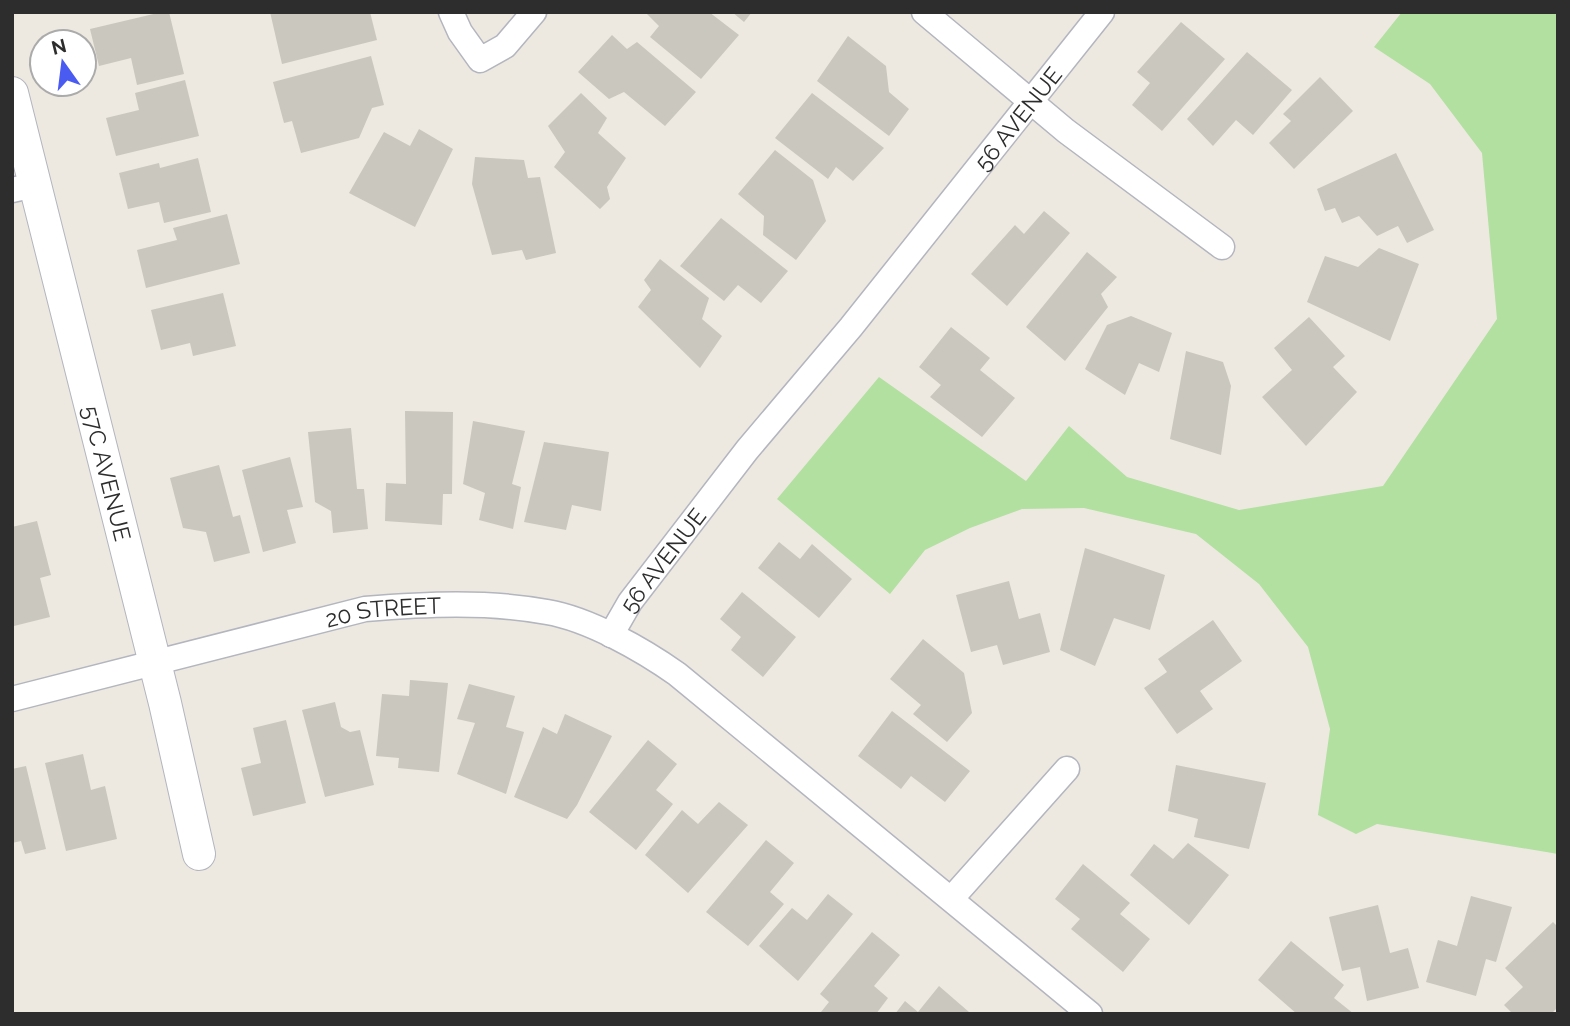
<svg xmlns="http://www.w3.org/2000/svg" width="1570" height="1026" viewBox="0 0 1570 1026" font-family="Raleway,sans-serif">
  <rect width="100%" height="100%" fill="#ede9e0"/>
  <path fill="#b1e0a0" d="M1402,12H1558V854L1377,824L1356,834L1318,815L1330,729L1308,647L1259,584L1196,534L1084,508L1022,509L970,528L925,550L890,594L777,499L879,377L1026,481L1069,426L1127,477L1239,510L1383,486L1497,319L1482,153L1430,84L1374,47Z"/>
  <path fill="#c9c7be" d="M162,12H169L184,74L137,85L131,58L99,66L90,29Z
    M270,12H370L377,40L282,64Z
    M645,12H709L739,35L701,79L650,37L659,26Z
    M732,12H752L744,22Z
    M1181,22L1225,59L1162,131L1132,105L1150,83L1137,72Z
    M612,35L627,49L637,42L696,92L665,126L624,92L609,99L578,72Z
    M848,36L886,66L889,92L909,109L889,136L817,81Z
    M1247,52L1292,90L1253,135L1236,120L1213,146L1187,119Z
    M371,56L384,105L372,108L359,138L301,153L292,121L284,123L273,82Z
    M1320,77L1353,111L1294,169L1269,143L1291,121L1283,114Z
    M185,80L199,136L116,156L106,118L139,110L135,93Z
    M581,93L607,118L598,133L626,158L607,187L610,199L600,209L554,167L565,152L548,126Z
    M812,93L884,148L853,181L836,167L828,179L775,138Z
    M419,129L453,149L415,227L349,193L384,132L410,146Z
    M775,150L813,180L826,221L796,260L763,235L764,216L738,194Z
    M1396,153L1434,230L1407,243L1398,226L1377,236L1359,216L1342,223L1335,208L1325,211L1317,189Z
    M475,157L524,160L528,178L540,177L556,253L526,260L522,250L492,255L472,184Z
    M198,158L211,212L164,223L159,202L128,209L119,173L159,163L160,168Z
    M1044,211L1070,233L1007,306L971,274L1015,225L1024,234Z
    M227,214L240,264L146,288L137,250L177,240L173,228Z
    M721,218L788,271L761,303L738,285L724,301L680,266Z
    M1379,248L1419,264L1390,341L1307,302L1325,256L1358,267Z
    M1087,252L1117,277L1101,294L1108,307L1065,361L1026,327Z
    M660,259L709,298L702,319L722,336L700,368L638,307L651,290L644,280Z
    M223,293L236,346L193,356L190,343L161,350L151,310Z
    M1131,316L1172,333L1159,372L1139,363L1125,395L1085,369L1107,325Z
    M1309,317L1345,356L1333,367L1357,392L1306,446L1262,397L1292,370L1274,348Z
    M951,327L990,358L980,370L1015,398L982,437L930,397L941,385L919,367Z
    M1186,351L1223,362L1231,386L1221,455L1170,439Z
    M405,411L453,412L452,494H443L442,525L385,521L386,483L406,484Z
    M473,421L525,431L512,484L521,487L513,529L479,520L485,493L463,484Z
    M351,428L357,489H364L368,529L333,533L331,511L315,502L308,432Z
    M544,442L609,452L601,511L572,505L566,530L524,522Z
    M290,457L303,507L287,510L296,543L263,552L242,470Z
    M219,465L233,517L240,515L250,553L214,562L206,532L183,528L170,478Z
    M37,521L51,575L40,578L50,617L14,626L12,527Z
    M779,542L800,559L812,544L852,579L819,618L758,568Z
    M1085,548L1165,575L1150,630L1114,618L1095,666L1060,650Z
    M1009,581L1019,619L1040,613L1050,652L1003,665L997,645L971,652L956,595Z
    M742,592L796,637L763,677L731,650L741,637L720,619Z
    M1213,620L1242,661L1200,691L1213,709L1177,734L1144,688L1167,672L1158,659Z
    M923,639L964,673L972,713L947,742L913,714L921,705L890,679Z
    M410,680L448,683L439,772L398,768L399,758L376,756L382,694L409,696Z
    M469,684L515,696L506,727L524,732L506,794L457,774L475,723L457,719Z
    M335,702L341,727L350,732L360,730L374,785L325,797L302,710Z
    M892,711L970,771L945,802L911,776L901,789L858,756Z
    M565,714L612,736L577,805L567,819L514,797L543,727L557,734Z
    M286,720L306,803L253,816L241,768L261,763L253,728Z
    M648,740L677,764L656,790L673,804L636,850L589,812Z
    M83,754L91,790L105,786L117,839L66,851L45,763Z
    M1176,765L1266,783L1249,849L1194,837L1198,819L1168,811Z
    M26,766L46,849L25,854L21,841L12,843V769Z
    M719,802L748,825L688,893L645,855L682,810L698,824Z
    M766,840L794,863L770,892L784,904L748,946L706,912Z
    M1188,843L1229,875L1189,925L1130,875L1154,844L1173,859Z
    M1083,864L1130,903L1120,914L1150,939L1123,972L1071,929L1080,919L1055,899Z
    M828,894L853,914L798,981L759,946L792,908L807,920Z
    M1471,896L1512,907L1496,962L1486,959L1476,996L1426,982L1438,940L1457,946Z
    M1378,905L1390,953L1408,948L1419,988L1367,1001L1360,967L1342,971L1329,917Z
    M1553,922L1558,927V1007L1551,1014H1513L1504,1005L1523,987L1505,968Z
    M872,932L900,955L874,986L888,998L876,1014H824L821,1012L829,1002L820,994Z
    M1291,941L1344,985L1334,998L1354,1014H1297L1258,980Z
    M939,986L969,1012L968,1014H895L905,1001L918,1012Z"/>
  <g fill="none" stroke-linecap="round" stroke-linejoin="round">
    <defs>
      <g id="minor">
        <path d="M451,12L460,32L480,60L505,46L534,12"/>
        <path d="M924,12L1066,131L1222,247"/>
        <path d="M12,190L34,185"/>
        <path id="s1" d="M611,635L630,602L747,450L851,327L1102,12"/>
        <path id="s2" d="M12,699L365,609C425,604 488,601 547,612C589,619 643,650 677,674L1090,1014"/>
        <path d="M952,898L1067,769"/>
      </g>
      <g id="tertiary">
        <path id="s3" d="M12,93L165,703L199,854"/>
      </g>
    </defs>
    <use href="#minor" stroke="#b3b5bf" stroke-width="27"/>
    <use href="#tertiary" stroke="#b3b5bf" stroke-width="34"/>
    <use href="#minor" stroke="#fff" stroke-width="24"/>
    <use href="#tertiary" stroke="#fff" stroke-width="32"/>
  </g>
  <g text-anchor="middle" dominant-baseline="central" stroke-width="6" stroke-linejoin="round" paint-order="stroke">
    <g font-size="23" fill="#2d2d2d" stroke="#fff">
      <text stroke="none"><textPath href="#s1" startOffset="658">56 AVENUE</textPath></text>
      <text stroke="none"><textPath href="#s3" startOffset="392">57C AVENUE</textPath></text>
      <text stroke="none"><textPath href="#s1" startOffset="91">56 AVENUE</textPath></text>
      <text stroke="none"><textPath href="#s2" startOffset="382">20 STREET</textPath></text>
    </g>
  </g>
  <rect width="1570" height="1026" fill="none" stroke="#2d2d2d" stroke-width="28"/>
  <g transform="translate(63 63) rotate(346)"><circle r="33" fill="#ffffff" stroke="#ababab" stroke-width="2"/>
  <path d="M0-5L12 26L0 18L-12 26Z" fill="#4a5bf1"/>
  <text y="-10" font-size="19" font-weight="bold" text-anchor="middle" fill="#2d2d2d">N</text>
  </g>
</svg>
